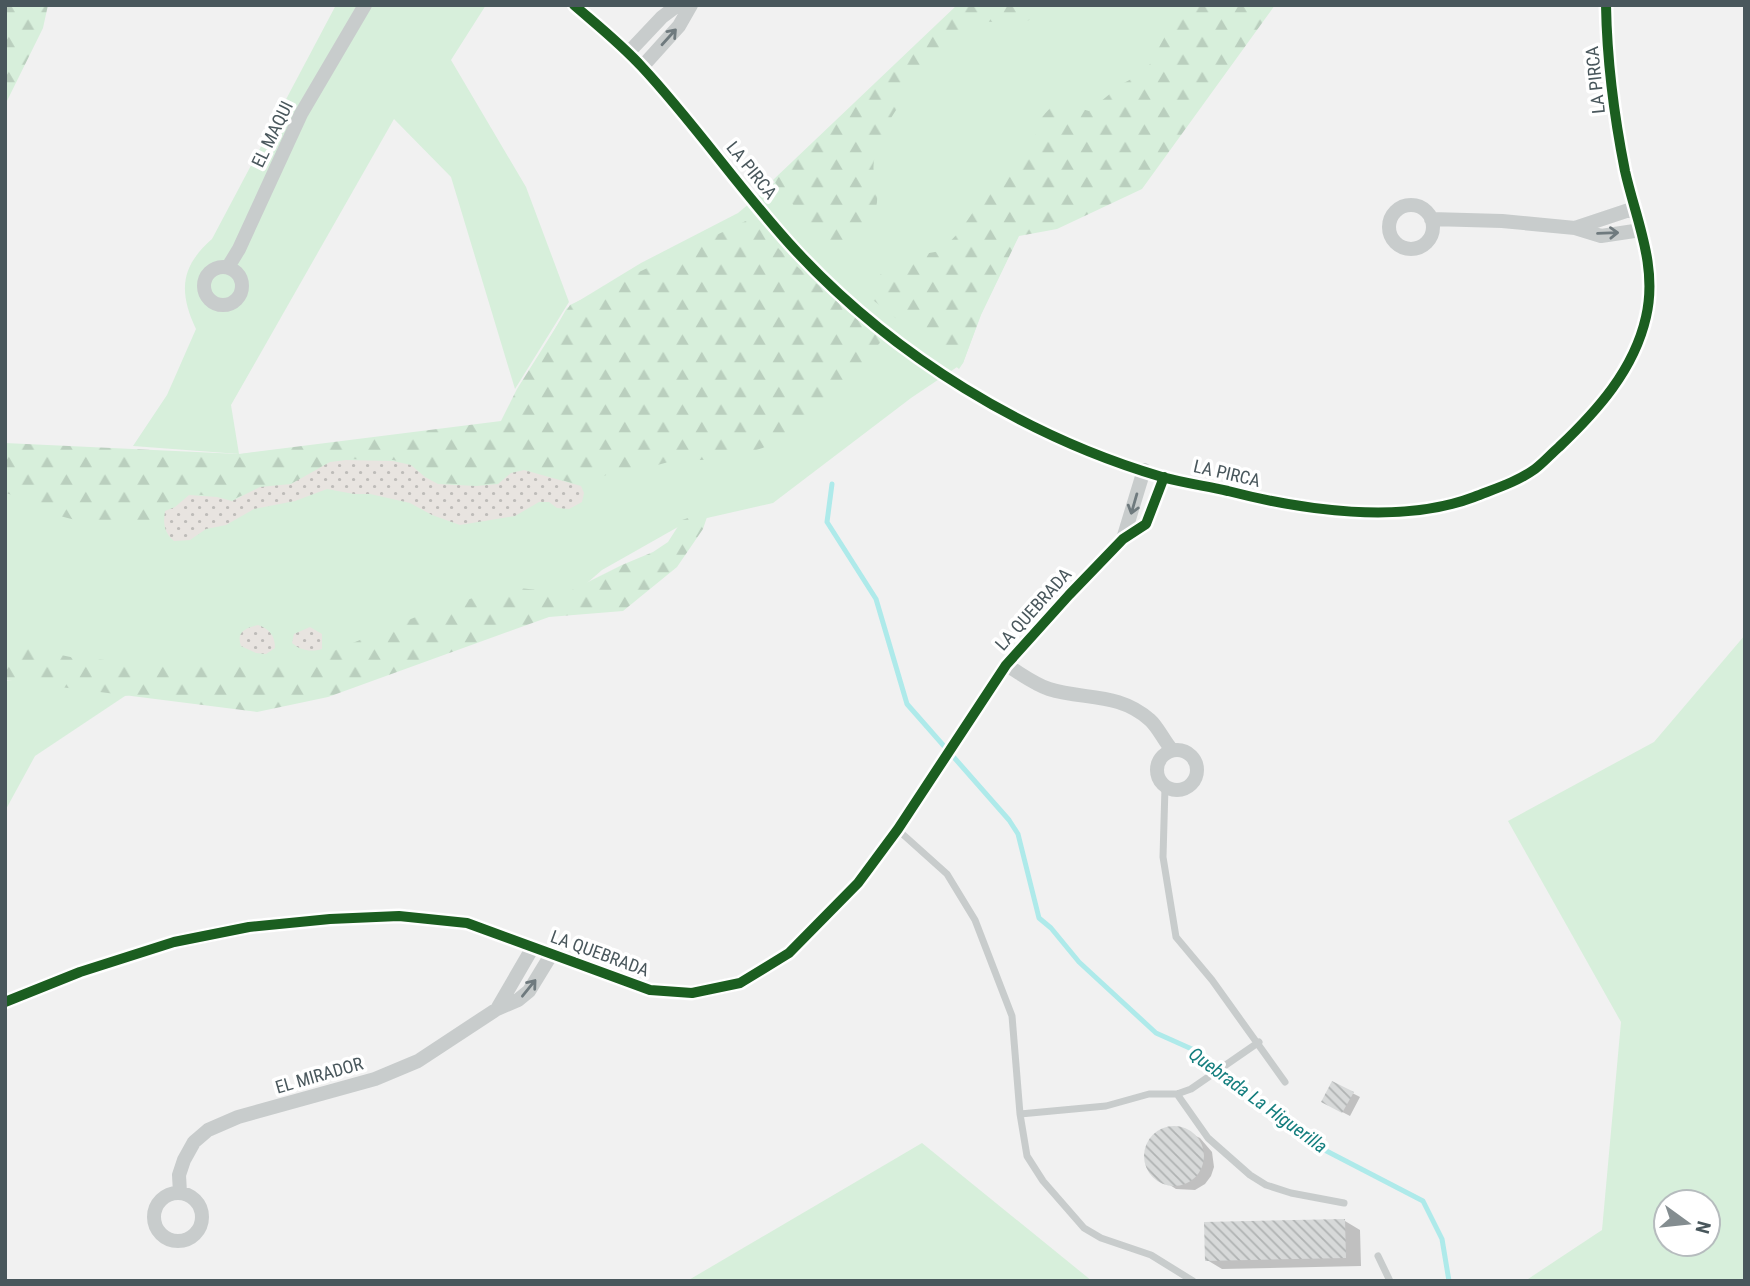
<svg xmlns="http://www.w3.org/2000/svg" width="1750" height="1286" viewBox="0 0 1750 1286" font-family="'Roboto Condensed',sans-serif">
  <defs>
    <pattern id="forest-firs" width="22" height="20" patternUnits="userSpaceOnUse" patternTransform="scale(1.75)"><rect width="22" height="20" fill="#d7efdb"/><path d="M5 1l3.5 6h-7zM16 11l3.5 6h-7z" fill="#bacfbe"/></pattern>
    <pattern id="sand-dots" width="8" height="8" patternUnits="userSpaceOnUse" patternTransform="scale(1.75)"><rect width="8" height="8" fill="#e8e4e0"/><path d="M2 2h.1M6 6h.1" fill="none" stroke="#bebcb9" stroke-width="1.8" stroke-linecap="round"/></pattern>
    <pattern id="building-back-hatch" width="6" height="6" patternUnits="userSpaceOnUse" patternTransform="scale(1.75)"><rect width="6" height="6" fill="#d7d9d9"/><path d="M-1 5l2 2M0 0l6 6M5-1l2 2" fill="none" stroke="#b0b3b3"/></pattern>
  </defs>
  <rect width="100%" height="100%" fill="#f1f1f1"/>
  <path fill="#d7efdb" fill-rule="evenodd" d="M336,5H486L451,60L526,187L569,302L515,389L451,177L394,119L231,405L239,454L133,446L167,395L196,329C178,291 181,266 212,239Z
    M960,5H1274L1019,235L981,314L963,363L911,398L773,503L685,523L602,570L548,617L125,696L35,756L5,811V681H15L5,680V445L234,455L501,423L567,308L641,263L738,213L774,183Z
    M1745,635V1281H1525L1602,1230L1621,1022L1508,821L1654,742ZM1666,1202H1708V1244H1666Z
    M922,1143L1092,1281H687Z"/>
  <path fill="url(#forest-firs)" d="M5,5H48L43,28L5,105Z
    M957,5H1042C1038,10 1033,19 1027,21C1012,29 995,18 980,23C965,27 939,57 928,69C904,97 882,124 874,161C872,173 876,182 877,193C880,222 854,242 830,250L773,180Z
    M1178,5H1275L1142,189L1057,229L1019,236L981,315L963,363L959,369L863,292L889,266L905,257L941,251L960,231L989,189L1020,158L1034,139L1041,118L1053,105L1071,106L1089,111L1122,84L1146,71L1168,31Z
    M752,218C790,266 836,301 886,336L855,371L831,395L810,422L784,441L728,459L672,461L643,469L615,471L582,486L524,469L511,472L498,483L476,485L438,483L425,476L412,464L393,460L346,459L330,462L291,484L260,487L232,500L217,496L188,494L174,506L164,510L163,522L141,527L87,523L56,515L28,499L5,493V443L239,454L501,421L517,389L570,305Z
    M709,511L703,529L677,567L623,611L549,617L328,697L257,712L5,680V643L75,658L194,666L309,661L423,614L501,589L519,588L566,593L622,565L653,552L668,542L682,520Z"/>
  <path fill="url(#sand-dots)" d="M346,460L393,461L411,465L425,477L438,484L476,486L498,484L511,473L524,470L581,486L584,493L582,502L569,509L557,508L549,502H539L515,516L460,525L432,515L410,503L370,494H354L327,489L295,501L254,509L226,525L206,529L190,540L174,541C164,533 163,523 165,511L175,507L189,495L217,497L232,501L260,487L291,484L330,462Z
    M258,625C269,629 275,635 275,648L266,654L256,653L241,646C236,632 245,628 258,625Z
    M310,627L322,634V649C311,652 301,651 292,643L294,634Z"/>
  <path fill="#0003" d="M1333,1083L1360,1097L1350,1116L1323,1102Z
    M1177,1127L1200,1138L1212,1152L1214,1167L1211,1176L1205,1184L1195,1190L1176,1189L1150,1172L1146,1164V1149L1152,1138L1163,1129Z
    M1345,1221L1360,1230L1361,1266L1222,1269L1207,1260Z"/>
  <g fill="none" stroke-linecap="round" stroke-linejoin="round">
    <path stroke="#aeeaea" stroke-width="5" d="M832,484L827,522L876,599L907,704L1009,820L1018,834L1039,918L1051,928L1079,962L1156,1033L1194,1050L1223,1077L1313,1144L1423,1201L1442,1239L1449,1281"/>
  </g>
  <path fill="url(#building-back-hatch)" d="M1332,1081L1354,1092L1342,1113L1321,1102Z
    M1144 1156a30 30 0 1 1 60 0a30 30 0 1 1-60 0Z
    M1345,1219L1346,1258L1205,1261L1204,1222Z"/>
  <g fill="none" stroke-linecap="round" stroke-linejoin="round">
    <path stroke="#c8cccc" stroke-width="7" d="M1165,787L1163,857L1176,937L1212,980L1285,1082
      M898,830L947,874L975,920L1012,1016L1020,1114L1027,1156L1043,1181L1084,1228L1101,1238L1151,1255L1193,1281
      M1177,1094L1208,1138L1250,1175L1266,1185L1291,1193L1344,1203
      M1020,1114L1106,1106L1149,1094H1177L1191,1089L1259,1042
      M1378,1256L1390,1281"/>
    <path stroke="#c8cccc" stroke-width="14" d="M574,5C597,25 621,44 642,67C697,126 742,193 797,252C894,356 1026,437 1162,477C1184,483 1206,486 1228,491C1302,510 1401,525 1474,497C1494,489 1517,482 1535,469C1543,463 1551,454 1559,447C1597,411 1634,370 1646,317C1658,266 1636,220 1625,171C1614,116 1607,61 1606,5
      M628,53L662,17L678,5
      M642,67L679,26L691,5
      M1389 227a22 22 0 1 1 44 0a22 22 0 1 1-44 0Z
      M1431,219L1502,221L1575,228L1601,236L1641,230
      M1575,228L1635,208
      M204 286a19 19 0 1 1 38 0a19 19 0 1 1-38 0Z
      M228,267L239,249L301,114L365,5
      M1123,539L1144,470
      M1006,665C1020,673 1034,684 1049,689C1084,700 1119,692 1150,720C1158,727 1164,741 1172,750
      M1157 770a20 20 0 1 1 40 0a20 20 0 1 1-40 0Z
      M5,1002L80,972L174,942L249,927L330,919L399,916L467,923L650,990L692,993L740,983L789,953L858,883L898,829L1006,665L1069,595L1123,539L1146,524L1164,477
      M497,1009L533,947
      M180,1193L179,1175L184,1160L194,1142L208,1130L238,1117L375,1079L418,1061L497,1009L518,1000L529,991L551,955
      M154 1217a24 24 0 1 1 48 0a24 24 0 1 1-48 0Z"/>
    <defs>
      <path id="cycleway" d="M574,5C597,25 621,44 642,67C697,126 742,193 797,252C894,356 1026,437 1162,477C1184,483 1206,486 1228,491C1302,510 1401,525 1474,497C1494,489 1517,482 1535,469C1543,463 1551,454 1559,447C1597,411 1634,370 1646,317C1658,266 1636,220 1625,171C1614,116 1607,61 1606,5
        M5,1002L80,972L174,942L249,927L330,919L399,916L467,923L650,990L692,993L740,983L789,953L858,883L898,829L1006,665L1069,595L1123,539L1146,524L1164,477"/>
    </defs>
    <use href="#cycleway" stroke="#fff" stroke-width="15"/>
    <use href="#cycleway" stroke="#1b5e20" stroke-width="10"/>
  </g>
  <defs><path id="oneway-shaft" d="M-6 0H5M1.5-3L5.5 0L1.5 3" fill="none" stroke-width="1.6" stroke-linecap="round" stroke-linejoin="round" transform="scale(1.75)"/></defs>
  <g stroke="#6f7a7e">
    <use href="#oneway-shaft" transform="translate(669 37) rotate(-48)"/>
    <use href="#oneway-shaft" transform="translate(1608 233) rotate(-2)"/>
    <use href="#oneway-shaft" transform="translate(1134 504) rotate(106)"/>
    <use href="#oneway-shaft" transform="translate(529 988) rotate(-51)"/>
  </g>
  <g text-anchor="middle" dominant-baseline="central" stroke-width="7" stroke-linejoin="round" paint-order="stroke">
    <g font-size="18" fill="#49575c" stroke="#fff">
      <text transform="translate(1595 80) rotate(-96)">LA PIRCA</text>
      <text transform="translate(272 134) rotate(-64)">EL MAQUI</text>
      <text transform="translate(752 170) rotate(51)">LA PIRCA</text>
      <text transform="translate(1227 473) rotate(13)">LA PIRCA</text>
      <text transform="translate(1033 609) rotate(-48)">LA QUEBRADA</text>
      <text transform="translate(600 953) rotate(20)">LA QUEBRADA</text>
      <text transform="translate(319 1075) rotate(-16)">EL MIRADOR</text>
    </g>
    <g font-size="19" font-style="italic" fill="#147e7e" stroke="#fff">
      <text transform="translate(1258 1100) rotate(36)">Quebrada La Higuerilla</text>
    </g>
  </g>
  <rect width="1750" height="1286" fill="none" stroke="#49575c" stroke-width="14"/>
  <g transform="translate(1687 1223) rotate(105)"><circle r="33" fill="#ffffff" stroke="#b6bcbe" stroke-width="2"/>
  <path d="M0-5L12 26L0 18L-12 26Z" fill="#848d90"/>
  <text y="-10" font-size="19" font-weight="bold" text-anchor="middle" fill="#49575c">N</text>
  </g>
</svg>
